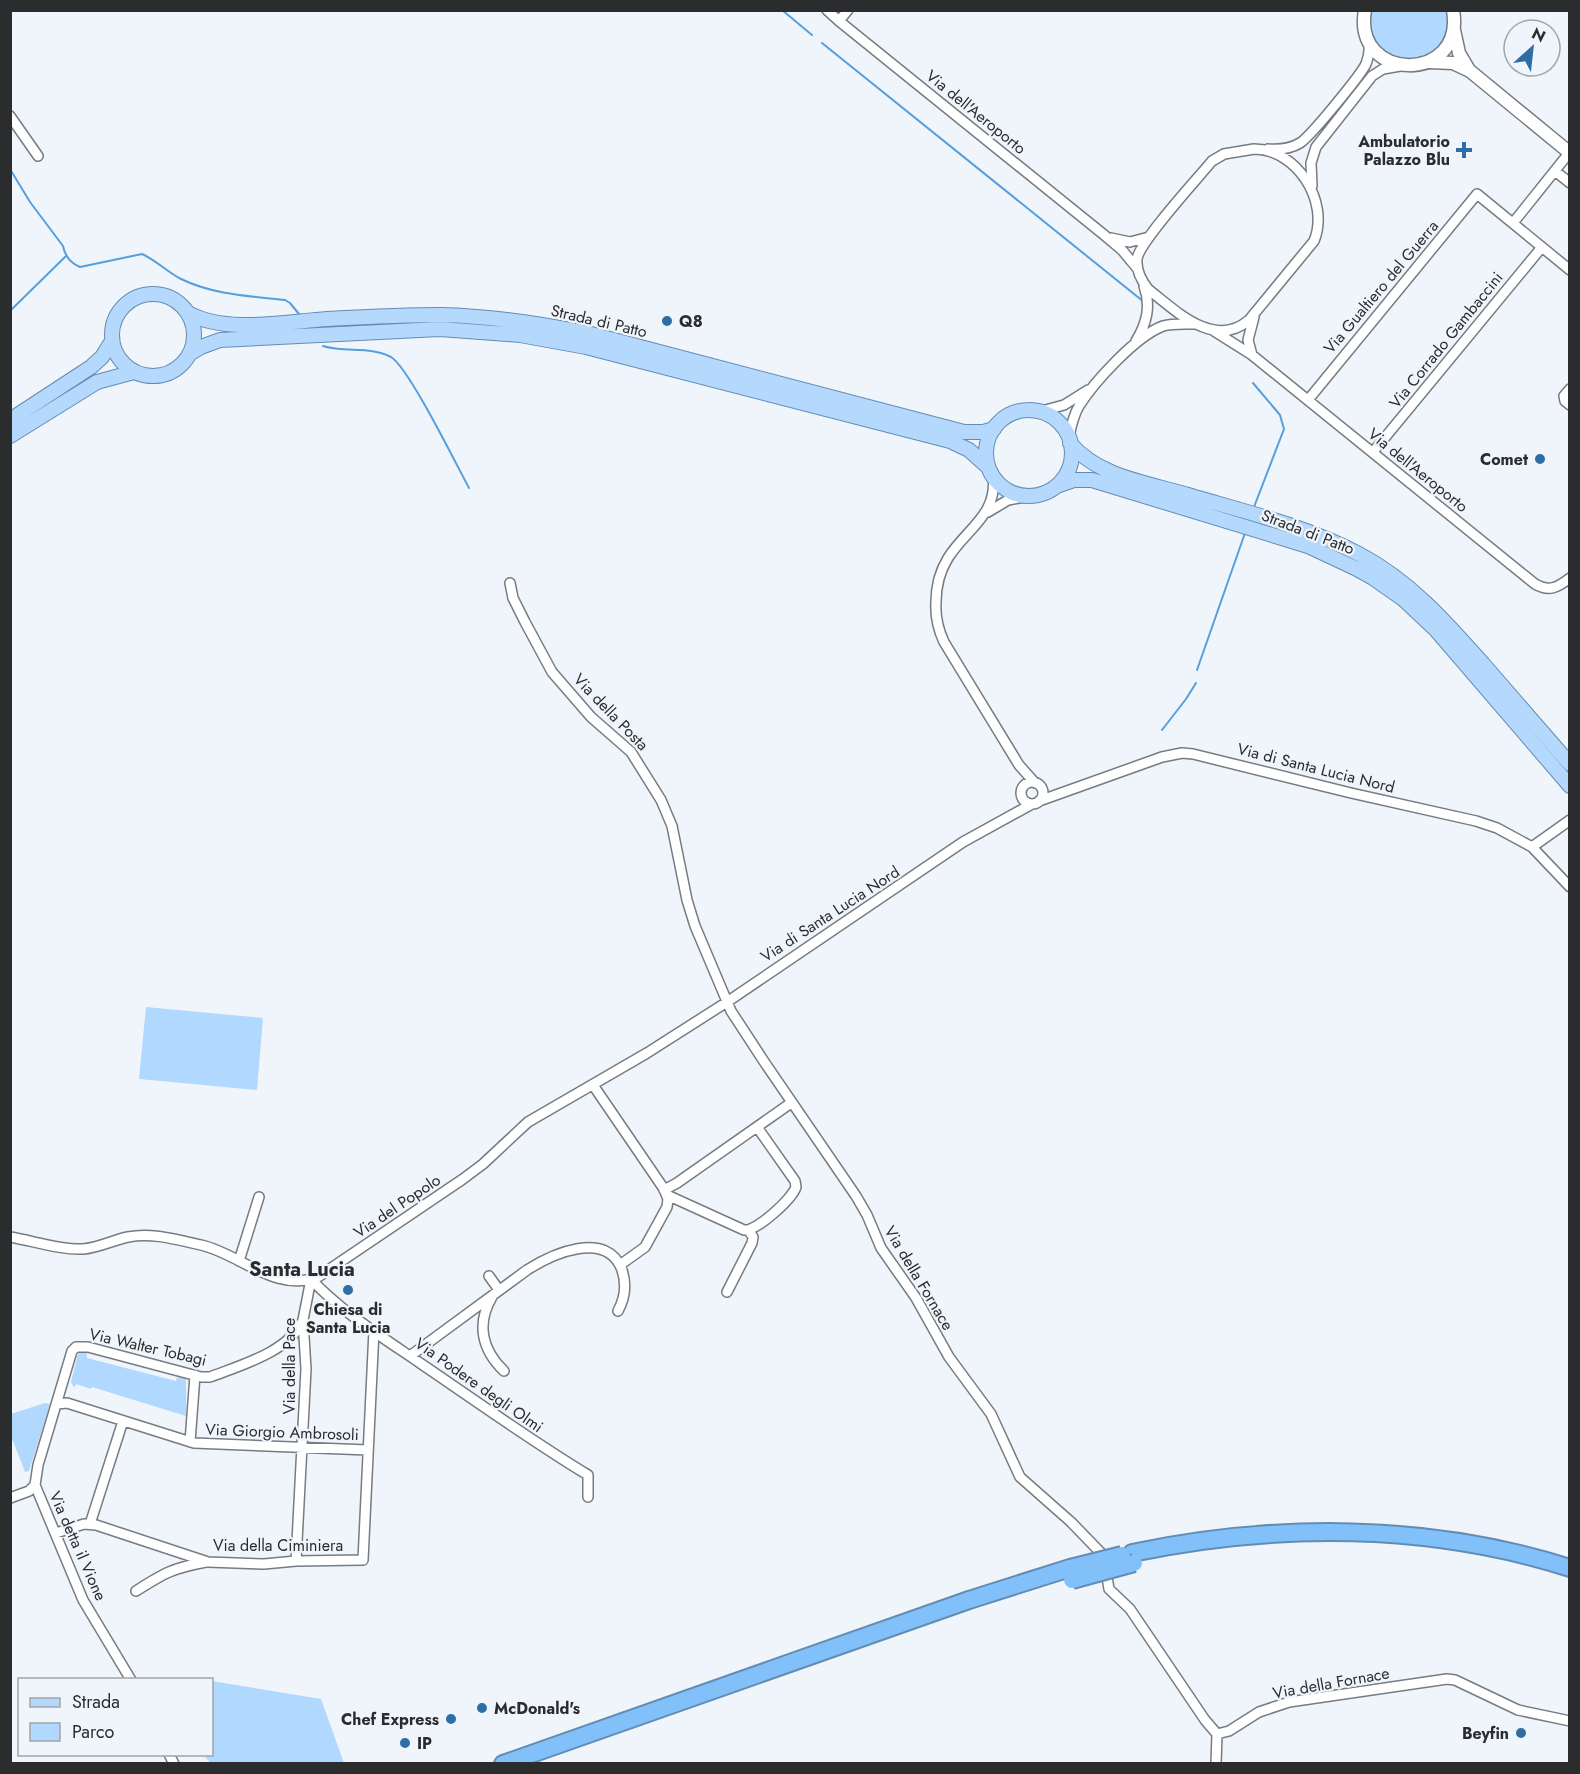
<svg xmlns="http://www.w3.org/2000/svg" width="1580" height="1774" viewBox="0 0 1580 1774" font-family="Jost,sans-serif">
  <rect width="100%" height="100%" fill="#eff5fb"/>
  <path fill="#b1d8fe" d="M1449,10L1450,23L1442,46L1422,60H1398L1378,47L1371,37L1370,11Z
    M146,1007L263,1018L257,1090L139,1079Z
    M82,1352L87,1353V1358L176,1381L177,1377L186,1379V1416L92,1387L91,1389L76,1384L75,1387L73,1386L71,1382L78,1354Z
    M45,1403L50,1404L29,1471L25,1472L13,1441H11V1414Z
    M212,1681L321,1699L344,1763H211L203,1755L212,1754Z"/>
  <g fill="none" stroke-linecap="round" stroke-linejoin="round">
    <path stroke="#569fdf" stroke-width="2" d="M782,10L812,35
      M822,43L1144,302
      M10,169L30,202L63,246C65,256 70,263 80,267L142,254C156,260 167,272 181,279C214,295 250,296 285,300L290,303L299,314
      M10,311L66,256
      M323,346C345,353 370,346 391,357C409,368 456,464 469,488
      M1253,383L1280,415L1284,429L1254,507
      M1197,670L1245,533
      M1162,730L1186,699L1196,683"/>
    <defs>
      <path id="street" d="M827,10L839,21
        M848,10L839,21L1103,234L1122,250L1137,268
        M10,116L38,156
        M1254,149C1297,149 1330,202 1314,241L1249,320C1214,350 1175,310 1148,289C1141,280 1136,270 1137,259C1139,242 1198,178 1212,161L1224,154Z
        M1268,149C1279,150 1290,149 1300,143C1310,137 1360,76 1366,64C1369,56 1370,49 1369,41
        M1555,171L1570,183
        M1312,186L1311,163L1316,147L1372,76L1383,69L1400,66
        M1513,223L1569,153
        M1111,238L1130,242L1149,237
        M1214,331L1252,355L1535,584C1549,592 1557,588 1570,578
        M1136,341C1147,323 1151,306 1144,286
        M1252,355L1248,340L1254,317
        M1570,389L1564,396L1565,401L1570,405
        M1308,400L1477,194L1570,270
        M1038,412L1064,405L1088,390
        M1069,437C1071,427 1073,416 1079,406C1094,382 1136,336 1163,326C1173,323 1184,324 1195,324
        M1373,452L1542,247
        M993,476C998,515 966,529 948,558C940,571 936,587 936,602C935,617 938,629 944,642L1019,765L1035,783
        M988,512L1008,500L1030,496
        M510,583L513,598L525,622L552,672L591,717L631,752L661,800L672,826L687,900L695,926L731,1011L765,1063L856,1196L867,1215L881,1248L916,1298L949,1357L991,1414L1020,1477L1071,1522L1102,1554
        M1021 793a11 11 0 1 1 22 0a11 11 0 1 1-22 0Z
        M1039,801L1162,757L1182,753L1193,754L1351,793L1476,821L1497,828L1532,847L1570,887
        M1532,847L1570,820
        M593,1085L664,1189L668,1199L667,1207L645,1247L620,1265
        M664,1190L677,1183L791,1103
        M667,1195L744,1230C756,1232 792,1199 796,1187L795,1181L757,1127
        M10,1237C34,1241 60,1250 83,1249C98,1248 113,1240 128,1237C152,1232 178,1240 201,1245C241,1254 274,1293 318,1277L463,1179L483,1164L528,1122L647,1053L727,1002L963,842L1032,804
        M239,1261L259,1197
        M489,1276L499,1290
        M311,1279C339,1310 385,1339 420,1363C476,1401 530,1440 588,1475V1497
        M727,1292L752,1243L753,1237L749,1231
        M492,1297C476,1324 482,1350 504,1371
        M410,1356L527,1270C552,1254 607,1229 622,1270C627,1285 625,1298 618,1311
        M57,1404L67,1403L194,1443L368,1450
        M190,1442L195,1375
        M35,1485L38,1465L72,1351L76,1347H88L201,1377H210C241,1365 289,1352 303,1320
        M35,1485L83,1600L131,1680
        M10,1498L29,1491L35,1485
        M90,1524L123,1421
        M56,1533L84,1524L96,1525L208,1562L264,1564L296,1561L363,1560L374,1330
        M296,1561L306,1369L303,1320L311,1279
        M1107,1577L1109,1589L1130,1609L1205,1720L1217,1734
        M136,1591C164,1573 173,1568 206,1562
        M1217,1734L1229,1731L1259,1712L1289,1702L1447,1679L1455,1680L1518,1710L1570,1721
        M169,1754L174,1764
        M1216,1764L1217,1734"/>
      <path id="secondary" d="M1365,10C1352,83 1466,84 1453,10
        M1454,30L1459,53L1469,70
        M1429,62L1453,63L1470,71L1570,153"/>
      <path id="primary" d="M112 335a41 41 0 1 1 82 0a41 41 0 1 1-82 0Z
        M188,313C227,334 284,322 327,319C365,317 403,315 441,315C492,316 542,324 591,334L964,432H983L994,429
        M191,353L201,347L220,340L440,329L520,335L586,347L950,441L969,450L988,467
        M986 453a43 43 0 1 1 86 0a43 43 0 1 1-86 0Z
        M10,420L91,367L102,357L112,341
        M10,436L97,382L134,372
        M1070,443C1098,477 1148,483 1188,495C1245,512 1306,526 1359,554C1410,581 1446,622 1484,665C1513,698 1541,731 1570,764
        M1057,486L1074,480H1092L1308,546L1357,569L1373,578L1403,599L1436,630L1570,786"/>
      <path id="highway" d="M1132,1553C1275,1523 1429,1523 1570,1568
        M503,1764L969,1600L1070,1568"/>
    </defs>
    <use href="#street" stroke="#767c81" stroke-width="12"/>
    <use href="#secondary" stroke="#767c81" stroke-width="15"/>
    <use href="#primary" stroke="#638cb3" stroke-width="16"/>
    <use href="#highway" stroke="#638cb3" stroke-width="20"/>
    <use href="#street" stroke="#fff" stroke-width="9"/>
    <use href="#secondary" stroke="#fff" stroke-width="12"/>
    <use href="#primary" stroke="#b4d9fc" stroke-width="14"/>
    <use href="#highway" stroke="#82c0fa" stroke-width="16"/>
    <defs>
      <path id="highway-bridge" d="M1070,1568L1122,1555
        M1072,1580L1134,1563"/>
    </defs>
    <use href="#highway-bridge" stroke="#638cb3" stroke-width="20" stroke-linecap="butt"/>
    <use href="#highway-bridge" stroke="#82c0fa" stroke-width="16"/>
  </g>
  <g fill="#2e6ea4" stroke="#eff5fb" stroke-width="2">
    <path d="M1461 141h6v6h6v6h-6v6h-6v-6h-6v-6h6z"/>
    <circle cx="667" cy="321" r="6"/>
    <circle cx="1540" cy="459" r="6"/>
    <circle cx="348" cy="1290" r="6"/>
    <circle cx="482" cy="1708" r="6"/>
    <circle cx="451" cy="1719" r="6"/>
    <circle cx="1521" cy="1733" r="6"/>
    <circle cx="405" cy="1743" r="6"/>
  </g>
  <g text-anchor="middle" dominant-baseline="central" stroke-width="4.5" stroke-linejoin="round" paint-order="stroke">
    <g font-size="16" fill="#2a2c2e" stroke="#eff5fb">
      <text transform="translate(976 112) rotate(39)">Via dell'Aeroporto</text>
      <text transform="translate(1381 287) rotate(-50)">Via Gualtiero del Guerra</text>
      <text transform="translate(599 321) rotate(13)">Strada di Patto</text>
      <text transform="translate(1446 340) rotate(-51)">Via Corrado Gambaccini</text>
      <text transform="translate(1418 470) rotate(39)">Via dell'Aeroporto</text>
      <text transform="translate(1308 532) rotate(21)">Strada di Patto</text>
      <text transform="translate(611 712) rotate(46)">Via della Posta</text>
      <text transform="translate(1316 768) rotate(14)">Via di Santa Lucia Nord</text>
      <text transform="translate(830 914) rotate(-33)">Via di Santa Lucia Nord</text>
      <text transform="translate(397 1206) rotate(-34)">Via del Popolo</text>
      <text transform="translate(919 1278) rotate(59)">Via della Fornace</text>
      <text transform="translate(148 1347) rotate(13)">Via Walter Tobagi</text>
      <text transform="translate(289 1366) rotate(-90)">Via della Pace</text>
      <text transform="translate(479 1385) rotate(35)">Via Podere degli Olmi</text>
      <text transform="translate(282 1432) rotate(2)">Via Giorgio Ambrosoli</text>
      <text x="278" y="1545">Via della Ciminiera</text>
      <text transform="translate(78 1546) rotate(66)">Via detta il Vione</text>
      <text transform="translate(1331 1683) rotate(-10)">Via della Fornace</text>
    </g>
    <g font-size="16" font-weight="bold" fill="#2a2c2e" stroke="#eff5fb" text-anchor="end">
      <text x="1450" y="141">Ambulatorio<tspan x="1450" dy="18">Palazzo Blu</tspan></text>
      <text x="679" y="321" text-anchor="start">Q8</text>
      <text x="1528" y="459">Comet</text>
      <text x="348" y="1309" text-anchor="middle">Chiesa di<tspan x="348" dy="18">Santa Lucia</tspan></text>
      <text x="494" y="1708" text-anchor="start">McDonald's</text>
      <text x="439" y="1719">Chef Express</text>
      <text x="1509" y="1733">Beyfin</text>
      <text x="417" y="1743" text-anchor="start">IP</text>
    </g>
    <g font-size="20" font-weight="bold" fill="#2a2c2e" stroke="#eff5fb">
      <text x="302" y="1269">Santa Lucia</text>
    </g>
  </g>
  <rect width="1580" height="1774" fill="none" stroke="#2a2c2e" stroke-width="24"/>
  <rect x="18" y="1678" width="195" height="78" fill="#eff5fb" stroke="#a0a5a9" stroke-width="1.5"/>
  <rect x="30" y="1698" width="30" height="9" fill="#b4d9fc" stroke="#a0a5a9" stroke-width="1.5"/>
  <text x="72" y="1708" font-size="18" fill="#2a2c2e">Strada</text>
  <rect x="30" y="1723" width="30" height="18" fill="#b1d8fe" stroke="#a0a5a9" stroke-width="1.5"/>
  <text x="72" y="1738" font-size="18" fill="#2a2c2e">Parco</text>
  <g transform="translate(1532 48) rotate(27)"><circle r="28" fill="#eff5fb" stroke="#a0a5a9" stroke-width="1.5"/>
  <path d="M0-4.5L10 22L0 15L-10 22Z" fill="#2e6ea4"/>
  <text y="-9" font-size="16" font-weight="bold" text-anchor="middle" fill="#2a2c2e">N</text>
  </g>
</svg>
